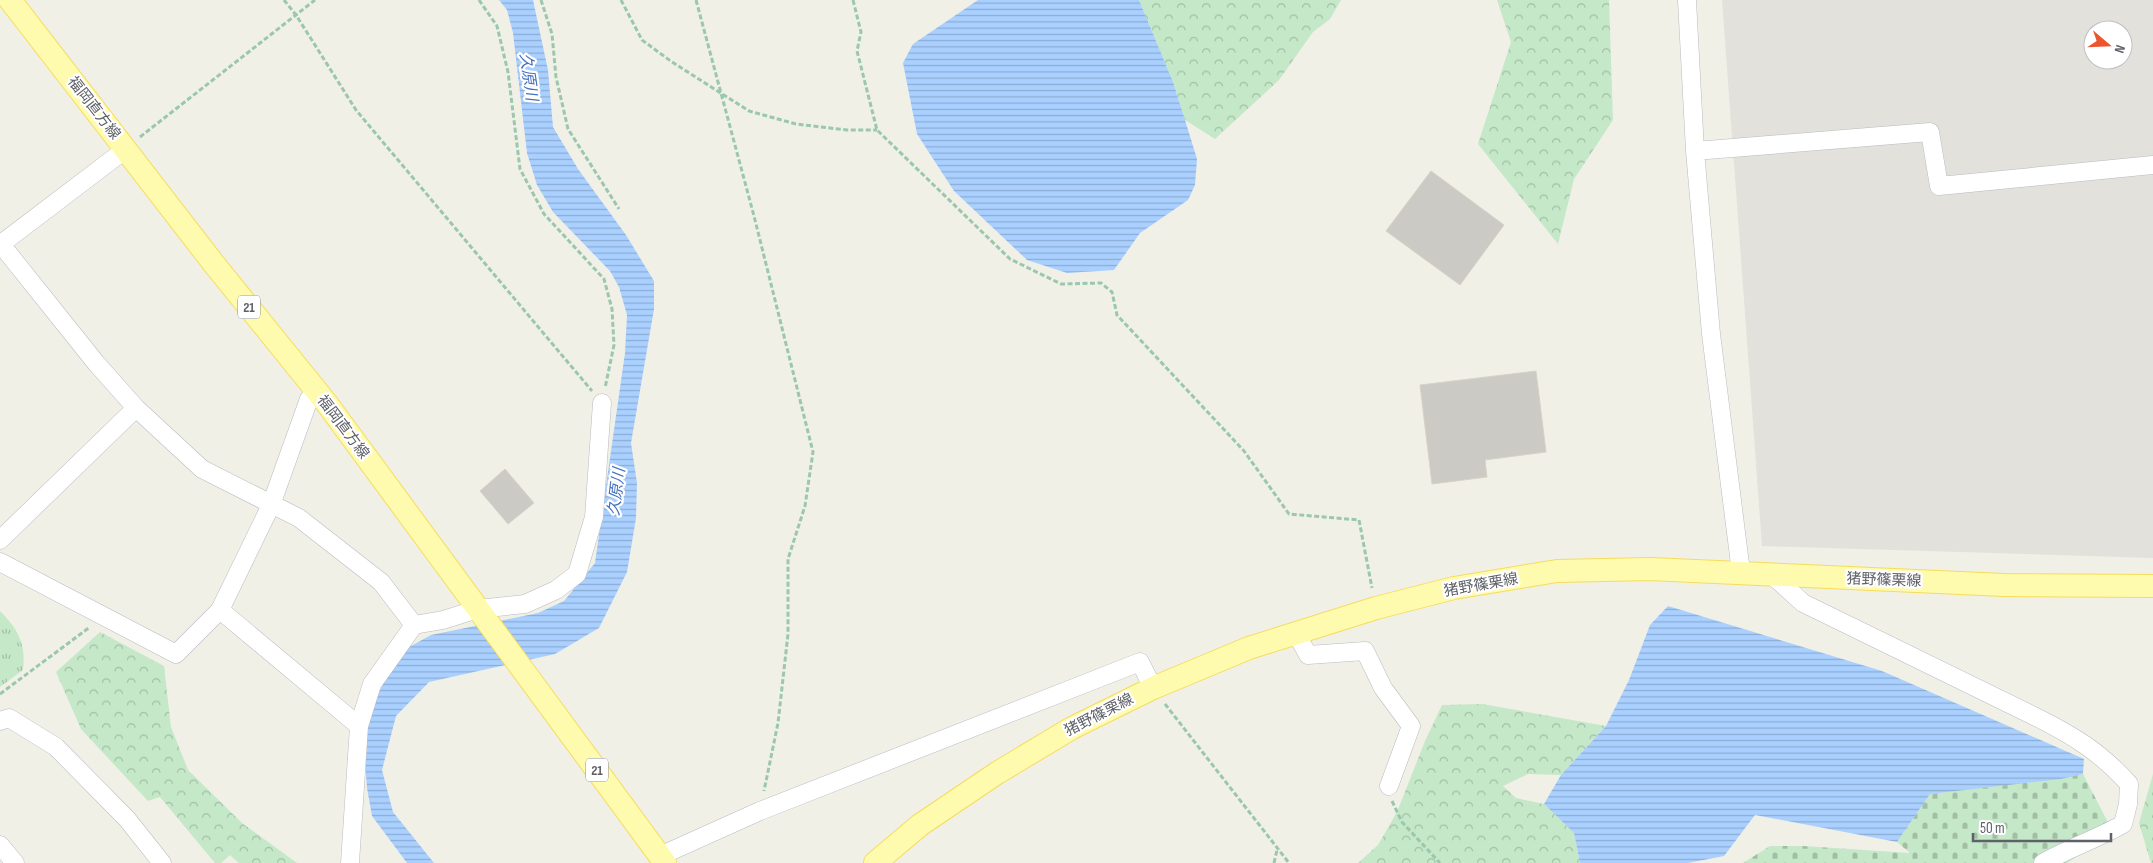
<svg xmlns="http://www.w3.org/2000/svg" width="2153" height="863" viewBox="0 0 2153 863" font-family="'Sofia Sans Condensed','Noto Sans JP',sans-serif">
  <defs>
    <pattern id="grass-tufts" width="24" height="20" patternUnits="userSpaceOnUse" patternTransform="scale(1.25)"><rect width="24" height="20" fill="#c4e8c8"/><path d="M3 7l-1-3M5 7V3M7 7l1-3M15 17l-1-3M17 17v-4M19 17l1-3" fill="none" stroke="#a2bfa6"/></pattern>
    <pattern id="forest-crowns" width="20" height="18" patternUnits="userSpaceOnUse" patternTransform="scale(1.25)"><rect width="20" height="18" fill="#c4e8c8"/><path d="M2 6a3 3 0 1 1 6 0M12 15a3 3 0 1 1 6 0" fill="none" stroke="#a2bfa6"/></pattern>
    <pattern id="cemetery-stones" width="16" height="16" patternUnits="userSpaceOnUse" patternTransform="scale(1.25)"><rect width="16" height="16" fill="#c4e8c8"/><path d="M2 7V4a2 2 0 0 1 4 0v3zM10 15v-3a2 2 0 0 1 4 0v3z" fill="#a2bfa6"/></pattern>
    <pattern id="water-rules" width="6" height="5" patternUnits="userSpaceOnUse" patternTransform="scale(1.25)"><rect width="6" height="5" fill="#a9d0ff"/><path d="M0 2.5h6" fill="none" stroke="#8dacd2"/></pattern>
  </defs>
  <rect width="100%" height="100%" fill="#f1f0e7"/>
  <path fill="#e2e1db" fill-rule="evenodd" d="M1722,0H2153V558L1762,546ZM2093,30H2123V60H2093Z"/>
  <path fill="url(#grass-tufts)" d="M0,611C18,629 26,644 23,670L0,687Z"/>
  <path fill="url(#forest-crowns)" d="M1139,0H1341L1330,19L1313,32L1279,80L1215,139L1185,120L1173,82Z
    M1497,0H1609L1613,120L1574,179L1558,244L1478,144L1511,42Z
    M100,632L164,666L171,727L188,770L242,823L297,863H239L230,855L221,863H215L160,797L148,801L81,729L56,672Z
    M1482,704L1606,726L1561,775L1528,774L1503,786L1516,798L1544,804L1574,833L1580,863H1358L1378,845L1397,812L1425,741L1442,705Z
    M2153,774V863H2151L2139,823Z"/>
  <path fill="url(#cemetery-stones)" d="M2083,774L2113,832L2067,863H1743L1770,846H1803L1910,853L1897,842L1930,794Z"/>
  <path fill="url(#water-rules)" d="M499,0H533L548,70L553,127L578,169L626,235L654,281V309L631,443L637,483L636,518L627,572L599,628L555,654L429,682L396,716L382,770L393,812L434,863H407L372,816L367,788L365,760L369,716L385,679L400,656L411,646L431,635L538,613L564,601L595,563L625,353L627,315L619,287L610,271L553,212L537,185L527,153L513,33L507,10Z
    M978,0H1139L1173,82L1185,120L1197,159L1195,185L1188,200L1140,233L1114,270L1067,273L1027,260L954,191L917,134L903,63L913,44Z
    M1668,606L1882,671L2084,759L2083,774L2061,779L1930,794L1897,842L1755,815L1724,856L1688,863H1580L1574,833L1544,804L1561,775L1606,726L1629,680L1650,625Z"/>
  <path fill="#cccac4" stroke="#d6d3c5" d="M1431,171L1504,225L1460,285L1386,231Z
    M1536,371L1546,452L1485,460L1487,477L1432,484L1420,385Z
    M505,469L534,503L508,524L480,491Z"/>
  <g fill="none" stroke-linecap="round" stroke-linejoin="round">
    <defs>
      <path id="minor" d="M1687,0L1695,151L1711,334L1741,572
        M1695,151L1930,132L1939,186L2153,165
        M0,243L96,363L136,408L202,469L299,518L381,582L414,625
        M1,244L126,149
        M0,540L136,408
        M0,562L176,654L220,610L271,505L309,399L317,392
        M1772,575L1803,603L2036,717C2074,736 2100,752 2129,784L2128,804L2123,824C2097,839 2069,848 2043,863
        M220,610L359,726
        M1296,633L1308,655L1365,651L1383,688L1411,726L1389,786
        M0,721L9,718L56,747L127,819L162,863
        M0,845L15,863
        M660,856L760,811L1140,662L1153,688
        M350,863L359,726L372,684L414,625L443,620L478,609L525,604L556,590L577,574L594,517L602,403"/>
      <path id="major" d="M10,0L214,264L328,405L665,863
        M875,863L920,825L997,773L1072,728L1153,688L1249,648L1376,608L1454,588L1557,571L1650,569L2004,585L2153,586"/>
    </defs>
    <use href="#minor" stroke="#b9bbc1" stroke-width="19"/>
    <use href="#major" stroke="#f5dc5c" stroke-width="24"/>
    <path stroke="#9ac7ad" stroke-width="3" stroke-dasharray="5 2.5" stroke-linecap="butt" d="M284,0L296,15L356,110L592,391
      M479,0L497,26L508,72L520,169L544,214L604,279L612,309L614,345L605,388
      M541,0L552,34L556,77L568,129L619,209
      M621,0L642,40L672,62L749,111L796,124L847,130H877
      M696,0L754,216L813,452L805,506L788,559V634L778,723L764,791
      M853,0L861,32L857,51L877,130L1010,259L1061,284L1101,283L1112,292L1117,315L1244,451L1289,514L1359,520L1372,588
      M140,137L315,0
      M0,694L90,627
      M1165,704L1289,863
      M1392,801L1402,822L1440,863
      M1274,863L1277,850"/>
    <use href="#minor" stroke="#fff" stroke-width="18"/>
    <use href="#major" stroke="#fffbae" stroke-width="22"/>
  </g>
  <g text-anchor="middle" dominant-baseline="central" stroke-width="4.5" stroke-linejoin="round" paint-order="stroke">
    <g fill="#fff" stroke="#8e9095" stroke-width="1">
      <rect x="238" y="295.5" width="22" height="23" rx="4"/>
      <rect x="586" y="758.5" width="22" height="23" rx="4"/>
    </g>
    <g font-size="14" font-weight="bold" fill="#5e6168">
      <text x="249" y="307">21</text>
      <text x="597" y="770">21</text>
    </g>
    <g font-size="15" fill="#5e6168" stroke="#fff">
      <text transform="translate(94 108) rotate(52)">福岡直方線</text>
      <text transform="translate(343 427) rotate(53)">福岡直方線</text>
      <text transform="translate(1884 580) rotate(2)">猪野篠栗線</text>
      <text transform="translate(1481 585) rotate(-10)">猪野篠栗線</text>
      <text transform="translate(1099 715) rotate(-27)">猪野篠栗線</text>
    </g>
    <g font-size="16" font-style="italic" fill="#4472be" stroke="#fff">
      <text transform="translate(528 77) rotate(82)">久原川</text>
      <text transform="translate(617 492) rotate(-83)">久原川</text>
    </g>
  </g>
  <g transform="translate(2108 45) rotate(109)"><circle r="24" fill="#ffffff" stroke="#bfc0c3"/>
  <path d="M0-4L9 19L0 12L-9 19Z" fill="#ed5531"/>
  <text y="-8" font-size="14" font-weight="bold" text-anchor="middle" fill="#5e6168">N</text>
  </g>
  <path d="M1973 833v8h138v-8" fill="none" stroke="#5e6168" stroke-width="2.5"/>
  <text x="1980" y="833" font-size="15" fill="#5e6168" stroke="#ffffff" stroke-width="4" paint-order="stroke">50 m</text>
</svg>
